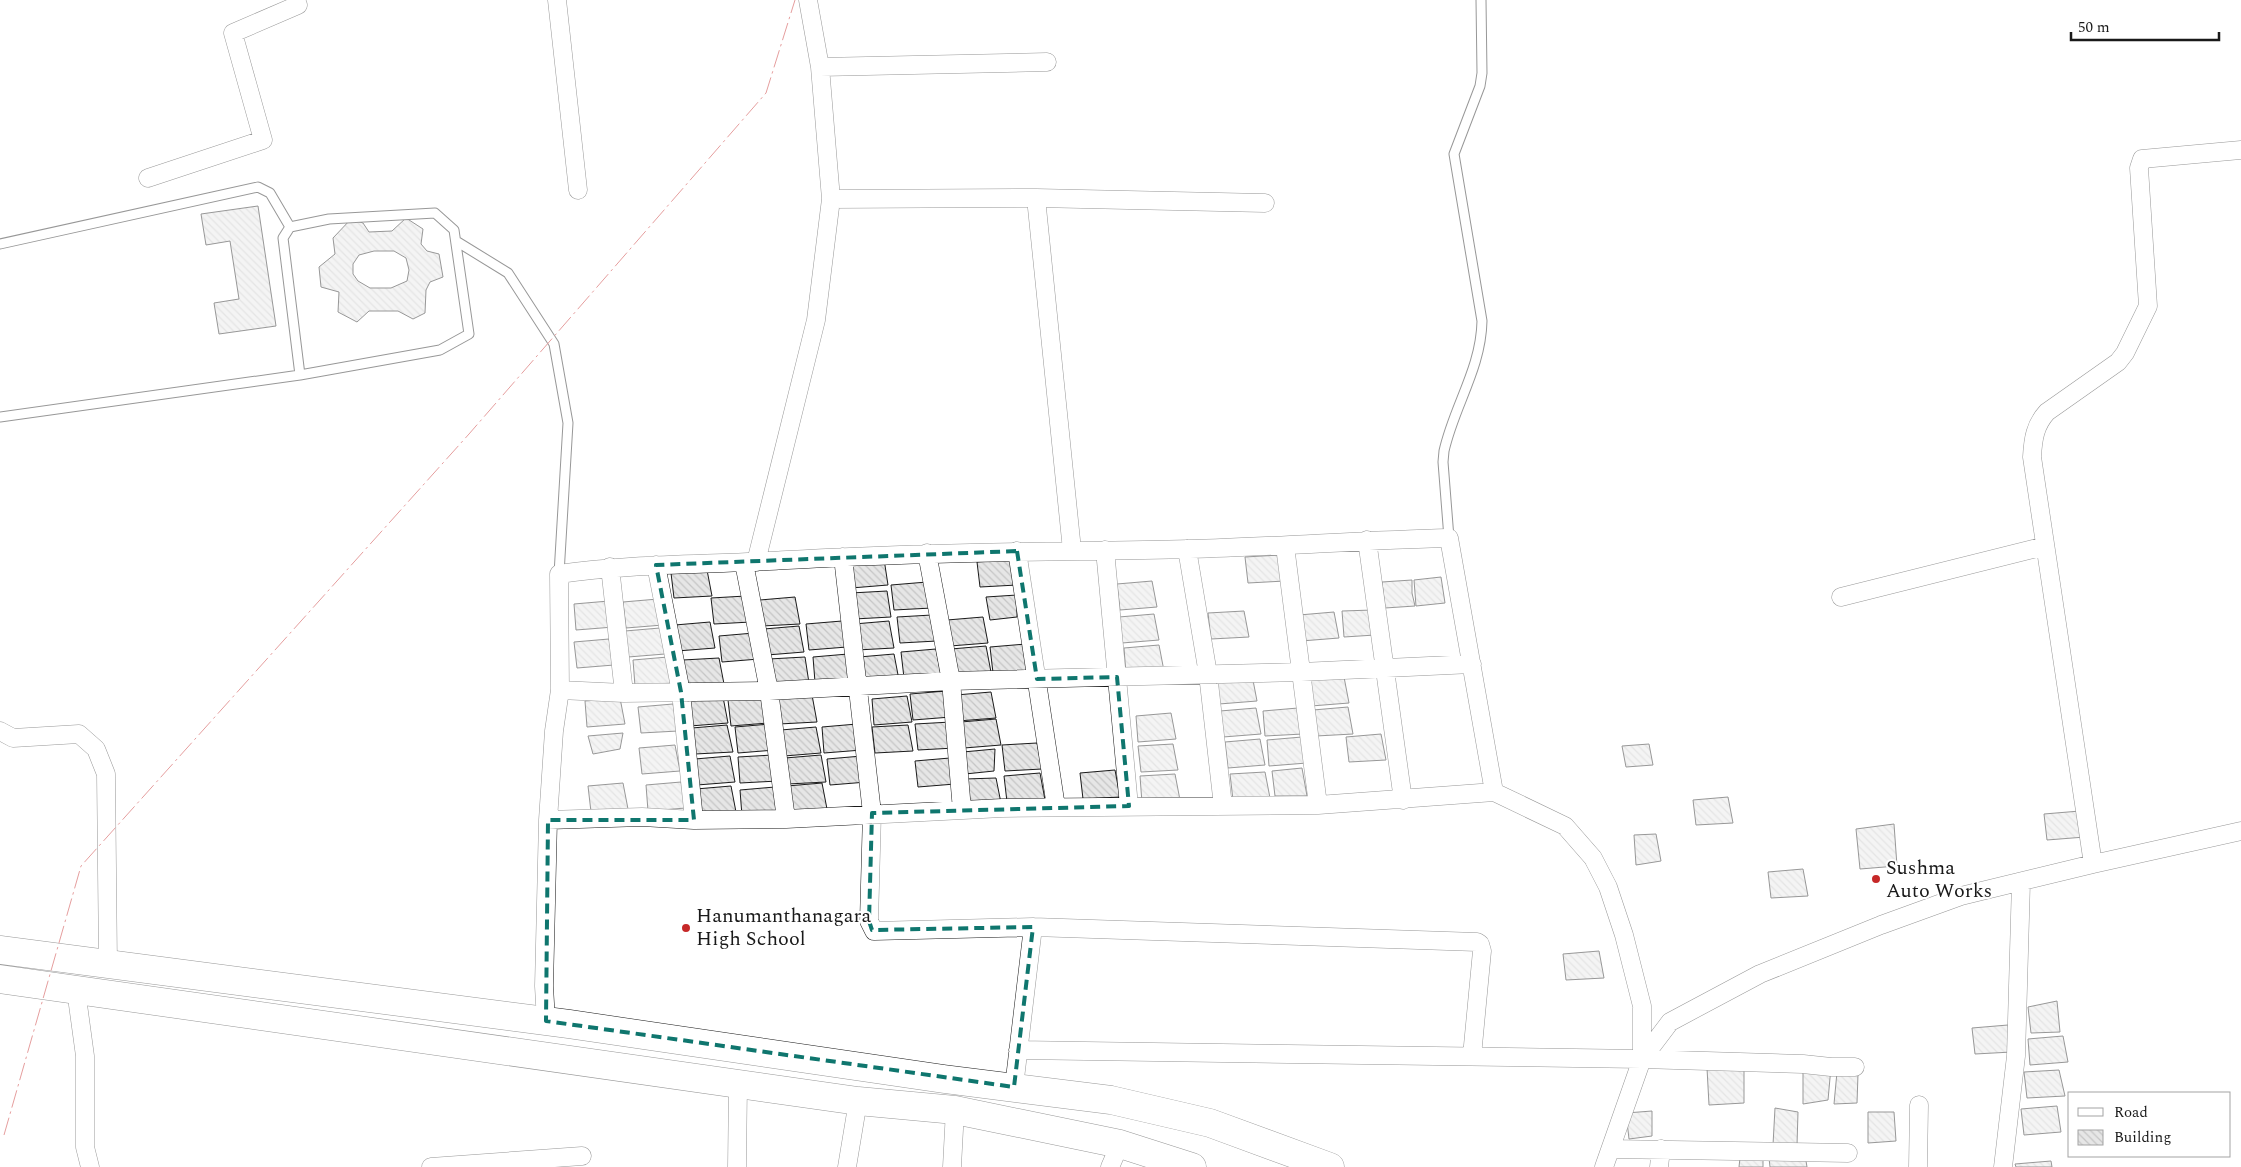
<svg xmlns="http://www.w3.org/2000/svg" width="2241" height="1167" viewBox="0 0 2241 1167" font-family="Spectral,serif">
  <defs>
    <pattern id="building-back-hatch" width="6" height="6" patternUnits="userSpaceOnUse" patternTransform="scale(1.25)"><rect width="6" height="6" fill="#e6e6e6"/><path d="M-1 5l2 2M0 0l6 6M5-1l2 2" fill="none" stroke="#c5c5c5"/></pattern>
  </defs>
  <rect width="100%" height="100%" fill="#fff"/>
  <path fill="url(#building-back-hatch)" stroke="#1a1a1a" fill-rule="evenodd" d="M258,206L276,326L219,334L214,303L239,299L230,241L206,245L201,214Z
    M406,218L423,229L421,244L427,251L439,254L443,277L430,282L426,290L425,313L413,319L398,311H369L357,322L338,312L339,292L321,287L319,267L335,254L333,238L351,219L363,223L369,232L392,231ZM374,251H394L406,258L409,270L407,281L391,288H370L358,281L353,274V264L359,255Z
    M1280,555L1285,581L1248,583L1245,557Z
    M884,559L888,585L851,588L848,562Z
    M1012,559L1017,585L980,587L977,562Z
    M707,570L712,596L674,598L671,573Z
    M1441,577L1445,603L1416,606L1414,580Z
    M1412,580V593L1415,606L1385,608L1382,582Z
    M1152,581L1157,607L1120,610L1117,584Z
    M927,582L932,608L894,610L891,585Z
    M887,591L891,617L854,619L851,593Z
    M1017,595V617L990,620L986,597Z
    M746,596L751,622L714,624L711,598Z
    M795,597L800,624L762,626L760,600Z
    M658,599L663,625L626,628L623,602Z
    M609,601L614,627L576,630L574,604Z
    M1373,610L1375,635L1344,637L1342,611Z
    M1244,611L1249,637L1211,639L1208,613Z
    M1334,612L1339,638L1301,641L1299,615Z
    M1154,614L1159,640L1122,643L1119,617Z
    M932,615L937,641L900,643L897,617Z
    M983,617L988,643L950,646L947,620Z
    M842,621L847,647L809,650L806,624Z
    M889,621L894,648L857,650L854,624Z
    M710,622L715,648L677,651L675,625Z
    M799,626L804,652L767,655L764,629Z
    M660,628L665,654L628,657L625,631Z
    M754,633L759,659L722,662L719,636Z
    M609,639L614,665L577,668L574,642Z
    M1026,644L1031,670L993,673L990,647Z
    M1159,645L1164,671L1126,674L1124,648Z
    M986,646L991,672L953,675L951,649Z
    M936,649L941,675L904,678L901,652Z
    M848,654L853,680L815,682L813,657Z
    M894,654L899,680L862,683L859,657Z
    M668,657L673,684L635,686L633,660Z
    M805,657L809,683L772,686L769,659Z
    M719,658L724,684L686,686L683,660Z
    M1252,675L1257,701L1219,704L1216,678Z
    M1344,677L1349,703L1311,706L1309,680Z
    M946,691L951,717L913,720L910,694Z
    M991,692L996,718L958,721L956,695Z
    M812,695L817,722L779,724L777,698Z
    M907,696L912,722L874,725L872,699Z
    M723,697L728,723L690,726L688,700Z
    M763,697L768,723L731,726L728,700Z
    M620,698L625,724L587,727L585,701Z
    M673,704L678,731L641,733L638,707Z
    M1348,707L1353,734L1316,736L1313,710Z
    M1256,708L1261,734L1223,737L1220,711Z
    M1298,708L1303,734L1265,736L1263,711Z
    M1171,713L1176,739L1138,742L1136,716Z
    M996,719L1001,745L964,748L961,722Z
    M951,722L955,748L918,750L915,724Z
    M770,724L775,750L738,753L735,727Z
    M857,724L862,750L824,753L822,727Z
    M727,725L733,752L695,754L692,728Z
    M908,725L913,751L875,753L872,727Z
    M816,727L821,753L784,756L781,730Z
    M623,733L620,749L593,754L588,736Z
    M1381,734L1386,760L1349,762L1346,737Z
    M1302,737L1307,763L1269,766L1267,740Z
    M1260,739L1265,765L1228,768L1225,742Z
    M1037,743L1042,769L1005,771L1002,745Z
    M1173,744L1178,770L1141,772L1138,746Z
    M1649,744L1653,765L1626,767L1622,746Z
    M675,745L680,771L642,774L639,748Z
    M995,749L994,771L965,774L963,752Z
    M773,755L778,781L740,783L738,757Z
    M821,755L826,782L788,784L785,758Z
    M730,756L735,782L697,785L695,759Z
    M862,756L867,782L830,785L827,759Z
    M950,758L955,784L918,787L915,761Z
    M1302,768L1307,796H1275L1272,771Z
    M1115,770L1120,797L1083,799L1080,773Z
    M1265,772L1270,798L1233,800L1230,774Z
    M1040,773L1045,800L1007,802L1004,776Z
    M1175,774L1180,800L1142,803L1140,776Z
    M996,778L1002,808L967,805L965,779Z
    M681,782L686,808L648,811L646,785Z
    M623,783L628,809L591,812L588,786Z
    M822,783L827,809L790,812L787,786Z
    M731,786L736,812L698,815L696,789Z
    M775,787L780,813L742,816L740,790Z
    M1728,797L1733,823L1696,825L1693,800Z
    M2080,811L2085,837L2047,840L2044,814Z
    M1894,824L1897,866L1860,869L1856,829Z
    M1656,834L1661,861L1636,865L1634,835Z
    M1803,869L1808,896L1771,898L1768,872Z
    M1599,951L1604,978L1566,980L1563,954Z
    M2057,1001L2060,1032L2031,1033L2028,1007Z
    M2008,1025L2012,1052L1975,1054L1972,1028Z
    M2063,1036L2068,1062L2030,1065L2028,1039Z
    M1803,1064L1831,1067L1828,1100L1803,1104Z
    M1707,1068H1744V1103L1709,1105Z
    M2059,1070L2065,1096L2027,1098L2024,1072Z
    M1837,1072L1858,1074L1857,1103L1834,1104Z
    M2057,1106L2061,1132L2024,1135L2021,1109Z
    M1775,1108L1798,1112L1797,1145H1773Z
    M1652,1111V1136L1629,1139L1626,1113Z
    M1868,1112H1894L1896,1141L1868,1143Z
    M1805,1155L1807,1167H1770L1769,1158Z
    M1763,1157V1167H1739L1740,1158Z
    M2051,1161L2052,1167H2016L2015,1164Z"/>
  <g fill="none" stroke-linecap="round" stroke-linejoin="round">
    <defs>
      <path id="lane" d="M456,241L508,273L554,344L568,423L559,574
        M0,244L258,187L270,193L290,227
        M0,417L300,375L440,350L469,334L454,230L435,213L329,219L290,227L283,238L300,375
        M1449,538L1443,462L1444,451C1454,406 1481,369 1482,321L1454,154L1480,86L1482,73L1481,0"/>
      <path id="street" d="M557,0L578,190
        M820,67L1047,62
        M2241,150L2142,159L2139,168L2148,306L2125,353L2118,362L2047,412C2035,425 2033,439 2032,457L2093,864L2241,831
        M148,178L263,140L233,33L298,5L296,0
        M1036,198L1072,550
        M831,199L1036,198L1265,203
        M1367,540L1403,800
        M1285,546L1318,805
        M1187,549L1208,674L1223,806
        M1105,550L1129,806
        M1017,551L1056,807
        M927,553L951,681L962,810
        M843,557L872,813L869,921L874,931L1033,927L1477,942L1480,944L1482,951L1472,1056
        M756,562L816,320L831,199L820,67L808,0
        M744,563L769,691L786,819
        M656,565L681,692L694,820
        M610,567L624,693
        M1841,597L2045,546
        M560,690L624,693L769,691L951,681L1301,672L1472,664
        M0,731L13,738L79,734L96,749L106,774L108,964
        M1494,792L1565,826L1593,858L1608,887L1624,935L1642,1006V1059
        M76,990L85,1056V1147L90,1167
        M546,1021L544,986L548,820L554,731L560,690L559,574C635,563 710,565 787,560C921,552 1055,552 1190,549C1276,547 1363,540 1449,538L1494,792L1318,805L1002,808L786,819L694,820L642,817L548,820
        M1018,1050L1642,1059L1803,1064L1831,1067H1855
        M1014,1087L1033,927
        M1611,1149L1848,1153
        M431,1167L582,1156
        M737,1167L738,1084
        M847,1167L858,1101
        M952,1167L955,1110
        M1110,1167L1120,1144
        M1604,1167L1642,1059L1670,1022L1760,974L1881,925L1961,896L2093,864
        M1659,1167L1661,1149
        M1918,1167L1919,1105
        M2003,1167L2016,1056L2021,882"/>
      <path id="highway" d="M0,950L569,1024L944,1079L1111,1100L1210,1123L1330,1167
        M0,979L858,1101L955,1110L1120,1144L1192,1167"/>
    </defs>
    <use href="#lane" stroke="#1a1a1a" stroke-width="11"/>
    <use href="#street" stroke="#1a1a1a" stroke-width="19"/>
    <use href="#highway" stroke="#1a1a1a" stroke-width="29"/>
    <use href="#lane" stroke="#fff" stroke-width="9"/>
    <use href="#street" stroke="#fff" stroke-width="18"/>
    <use href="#highway" stroke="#fff" stroke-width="28"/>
    <path stroke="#c62828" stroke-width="1" stroke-dasharray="18 4 2.5 4" stroke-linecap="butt" d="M4,1135L81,866L469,434L766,93L795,0"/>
  </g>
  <path d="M0 0H2241V1167H0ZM1017,551L1037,679L1117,677L1129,806L872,813L869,921L872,930L1033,927L1014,1087L546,1021L548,820H694L681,692L656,565Z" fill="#fff" fill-opacity=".55" fill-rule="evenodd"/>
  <path fill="none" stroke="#0f766e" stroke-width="4" stroke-dasharray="10 6" stroke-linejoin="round" d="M1017,551L1037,679L1117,677L1129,806L872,813L869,921L872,930L1033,927L1014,1087L546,1021L548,820H694L681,692L656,565Z"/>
  <g fill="#c62828" stroke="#fff" stroke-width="2">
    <circle cx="1876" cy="879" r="5"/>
    <circle cx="686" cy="928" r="5"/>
  </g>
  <g text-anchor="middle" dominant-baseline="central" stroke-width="4" stroke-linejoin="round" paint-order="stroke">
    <g font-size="20" fill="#1a1a1a" stroke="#fff" text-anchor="start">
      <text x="1886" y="868">Sushma<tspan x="1886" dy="23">Auto Works</tspan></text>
      <text x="696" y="916">Hanumanthanagara<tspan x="696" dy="23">High School</tspan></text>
    </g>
  </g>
  <rect x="2068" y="1092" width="162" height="65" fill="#ffffff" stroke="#a3a3a3"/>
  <rect x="2078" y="1108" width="25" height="8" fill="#ffffff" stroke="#a3a3a3"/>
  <text x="2114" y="1117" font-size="15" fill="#1a1a1a">Road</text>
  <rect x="2078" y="1130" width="25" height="15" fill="url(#building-back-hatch)" stroke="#a3a3a3"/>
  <text x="2114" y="1142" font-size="15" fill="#1a1a1a">Building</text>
  <path d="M2071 32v8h148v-8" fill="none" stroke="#1a1a1a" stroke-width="2.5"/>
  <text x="2078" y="32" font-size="15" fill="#1a1a1a" stroke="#ffffff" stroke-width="4" paint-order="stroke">50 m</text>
</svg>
